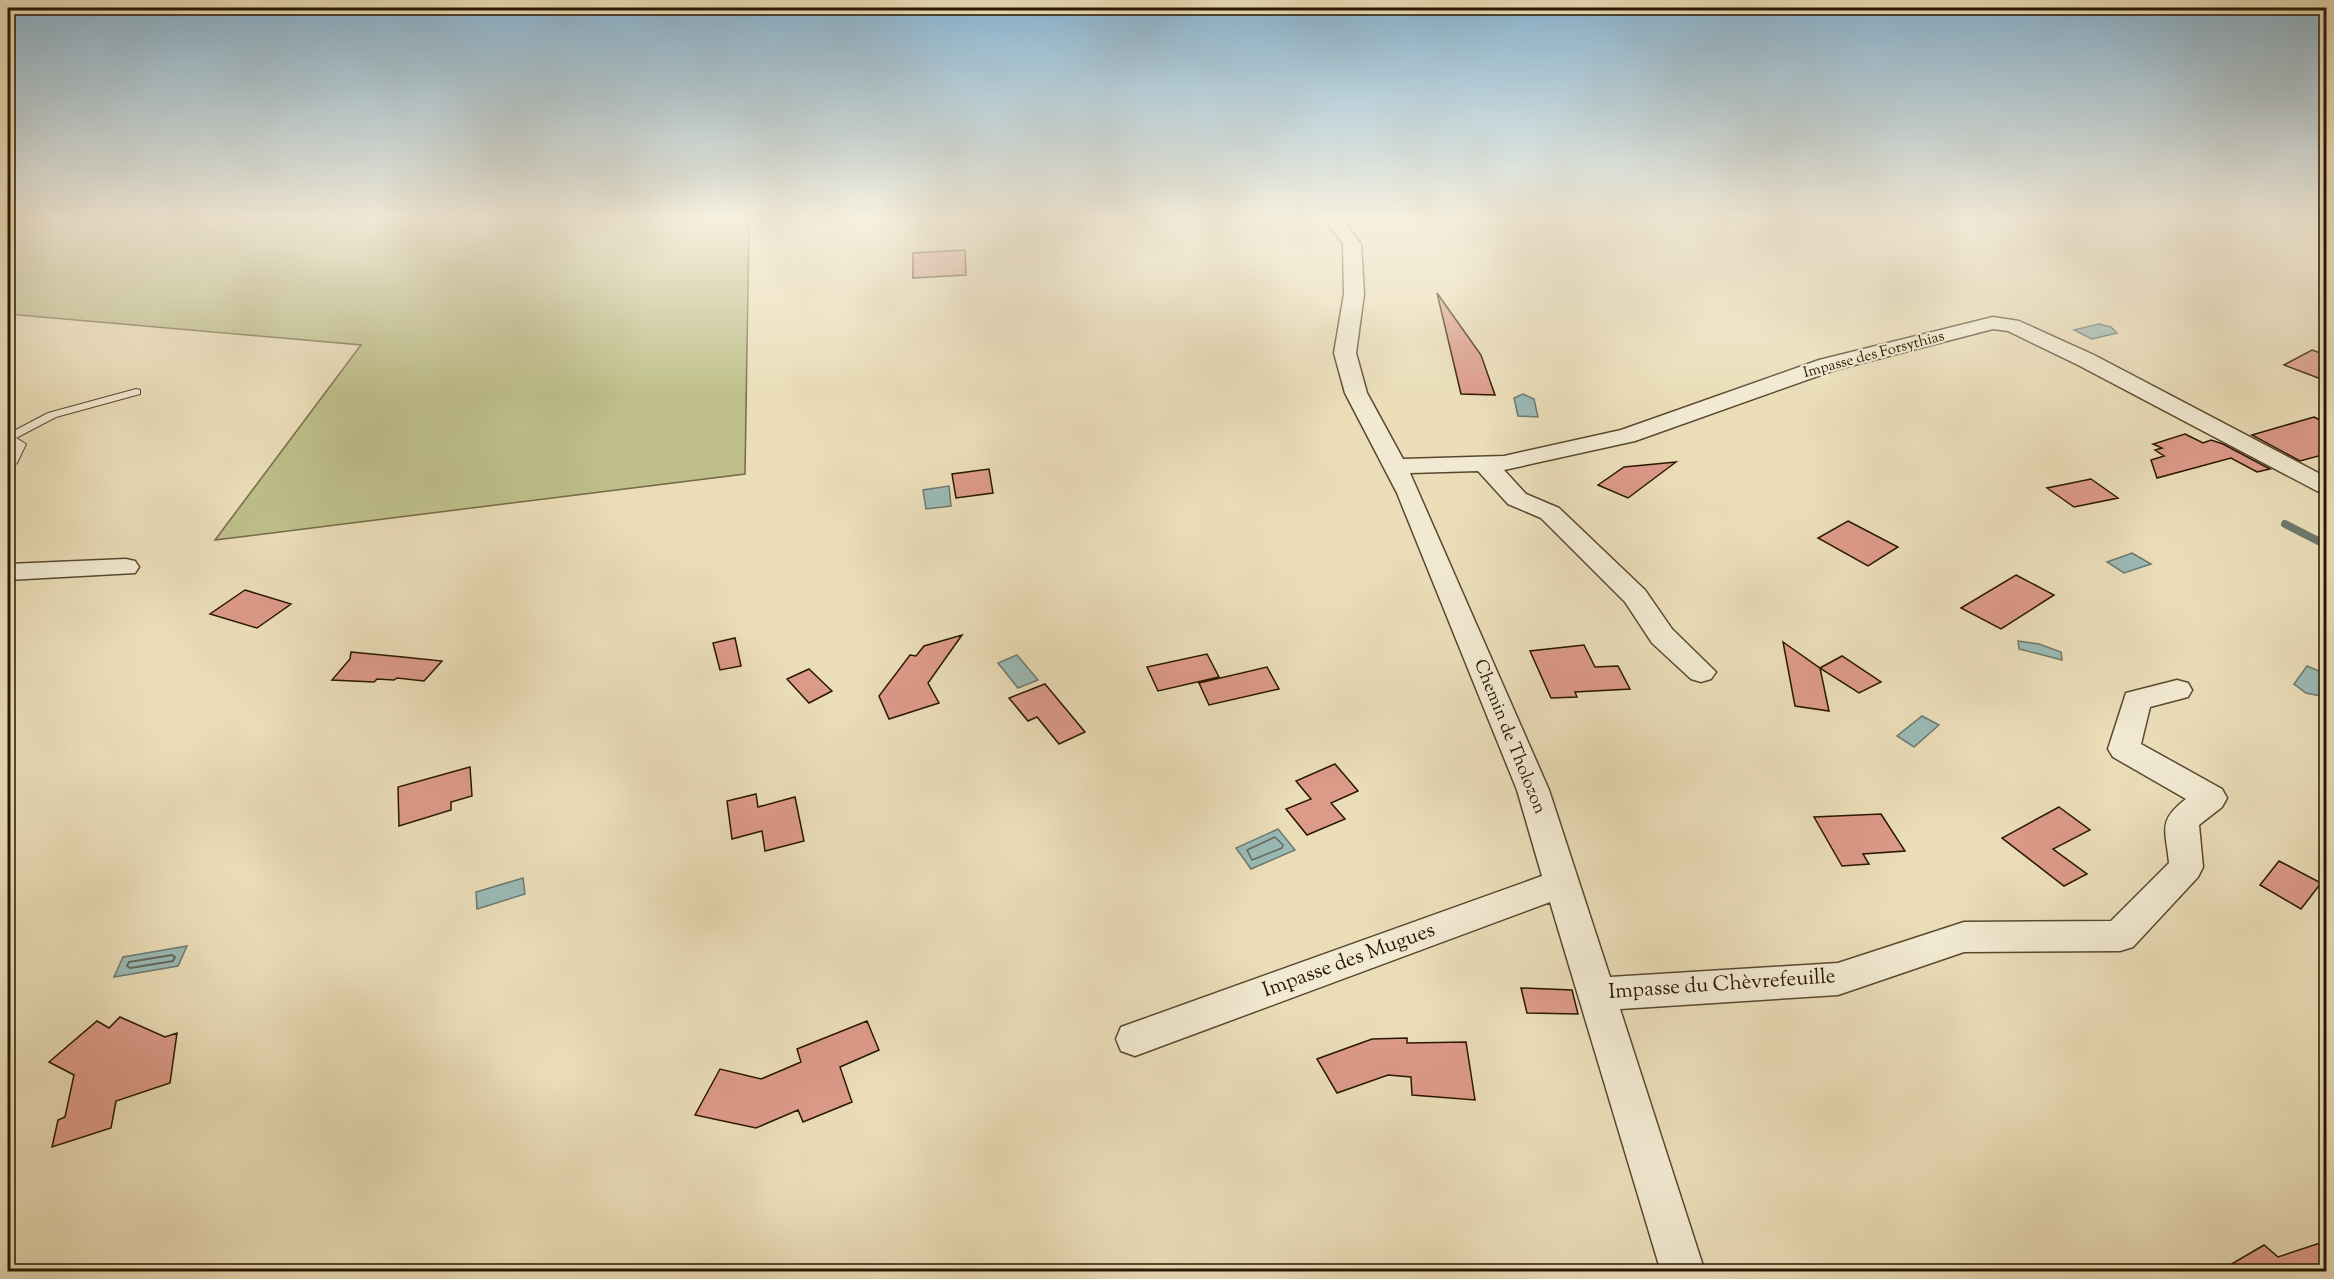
<svg xmlns="http://www.w3.org/2000/svg" width="2334" height="1279" viewBox="0 0 2334 1279" font-family="'Sorts Mill Goudy',serif">
  <rect width="100%" height="100%" fill="#eaddb8"/>
  <filter id="stains"><feTurbulence type="fractalNoise" baseFrequency=".00333" numOctaves="4"/><feColorMatrix values="0 0 0 0 .2 0 0 0 0 .09 0 0 0 0 .02 0 0 0 .5 -.17"/></filter>
  <radialGradient id="worn" r=".72"><stop offset=".6" stop-color="#630" stop-opacity="0"/><stop offset="1" stop-color="#630" stop-opacity=".3"/></radialGradient>
  <path fill="#bebf8a" stroke="#746b46" stroke-width="1.5" d="M351,217H768L749,222L745,474L215,540L361,345L8,314V223L301,222Z"/>
  <path fill="#9abab6" stroke="#6d796e" stroke-width="1.5" d="M2099,324L2111,327L2117,333L2092,339L2074,330Z
    M1523,394L1534,399L1538,417L1518,416L1514,398Z
    M949,486L951,506L926,509L923,490Z
    M2132,553L2151,564L2124,573L2107,562Z
    M2018,641L2039,644L2061,652L2062,660L2019,649Z
    M1017,655L1038,680L1018,688L998,663Z
    M2307,666L2326,674V687L2320,696L2306,693L2294,684Z
    M1922,716L1939,725L1914,747L1897,736Z
    M1278,829L1295,850L1251,869L1236,848Z
    M523,878L525,894L477,909L476,892Z
    M187,946L178,966L114,977L123,957Z"/>
  <g fill="none" stroke-linecap="round" stroke-linejoin="round">
    <path stroke="#62685c" stroke-width="1.5" d="M1275,837L1283,845L1282,848L1252,860L1247,850Z"/>
    <path stroke="#62685c" stroke-width="2" d="M172,955L175,957L173,961L130,968L127,966L129,962Z"/>
    <path stroke="#6d796e" stroke-width="8" d="M2285,524L2326,545"/>
  </g>
  <path fill="#dc9a89" stroke="#291701" stroke-width="1.5" d="M965,250L966,275L913,278V253Z
    M1437,293L1481,355L1495,395L1461,394Z
    M2312,350L2326,355V381L2284,365Z
    M2314,417L2326,423V454L2300,461L2252,435Z
    M2185,434L2203,443L2211,440L2223,444L2270,469L2257,472L2231,458L2157,478L2151,460L2164,456L2155,450L2162,448L2153,444Z
    M1676,462L1628,498L1598,485L1624,467Z
    M989,469L993,493L956,498L952,474Z
    M2091,479L2118,498L2074,507L2047,488Z
    M1848,521L1898,547L1868,566L1818,538Z
    M2016,575L2054,595L2001,629L1961,608Z
    M245,590L291,604L257,628L210,614Z
    M962,635L928,683L939,703L889,719L879,696L910,655L916,656L924,646Z
    M735,638L741,666L720,670L713,643Z
    M1783,642L1820,668L1842,656L1881,682L1859,693L1820,668L1829,711L1795,706Z
    M1584,645L1595,667L1618,666L1630,689L1575,692L1577,697L1551,698L1530,651Z
    M351,652L403,657L442,661L424,681L397,678L394,680L377,679L374,682L332,680L350,659Z
    M1207,654L1219,677L1158,691L1147,667Z
    M1267,667L1279,689L1209,705L1199,683Z
    M809,669L832,691L809,703L787,679Z
    M1045,684L1085,732L1059,744L1037,717L1028,721L1009,698Z
    M1335,764L1358,791L1331,803L1345,819L1307,835L1286,809L1311,799L1296,781Z
    M470,767L472,796L451,802V810L399,826L398,787Z
    M756,794L758,807L795,797L804,841L765,851L762,831L732,839L727,801Z
    M2059,807L2090,830L2053,849L2087,874L2064,886L2002,838Z
    M1881,814L1905,851L1863,854L1869,864L1842,866L1814,817Z
    M2279,861L2321,883L2301,909L2260,885Z
    M1521,988L1572,990L1578,1014L1527,1013Z
    M120,1017L165,1037L177,1033L170,1083L116,1101L111,1128L52,1147L58,1120L65,1117L74,1075L49,1062L97,1021L109,1028Z
    M867,1021L879,1050L840,1067L852,1102L803,1122L798,1110L756,1128L695,1115L720,1069L761,1079L801,1062L797,1049Z
    M1407,1038V1043L1466,1042L1475,1100L1412,1095L1411,1077L1388,1075L1337,1093L1317,1059L1372,1039Z
    M2326,1241V1272H2218L2264,1245L2278,1257Z"/>
  <g fill="none" stroke-linecap="round" stroke-linejoin="round">
    <defs>
      <path id="service" d="M136,389L140,390V394L56,417L16,438L26,444L17,463L8,469V460L14,445L8,443V434L48,413Z"/>
      <path id="minor" d="M1323,217H1341L1361,244L1364,294L1356,353L1367,393L1403,459L1504,456L1621,430L1819,360L1993,317L2019,321L2094,355L2326,477V493L2317,491L2078,365L2008,331L1993,329L1835,370L1635,441L1504,470L1526,494L1559,508L1645,590L1672,629L1716,672L1711,679L1701,682L1691,679L1652,643L1625,602L1541,518L1508,504L1478,471L1410,473L1549,790L1610,977L1838,963L1964,922L2111,921L2169,863C2166,830 2157,821 2186,799L2113,757L2108,749L2126,693L2177,680L2188,683L2192,690L2188,697L2150,707L2141,744L2222,789L2227,798L2222,807L2199,825L2203,867L2198,877L2133,947L2120,951L1964,952L1838,995L1620,1009L1705,1272H1661L1550,902L1135,1056L1121,1051L1116,1039L1121,1027L1542,876L1517,790L1397,493L1345,393L1334,353L1344,294L1343,244Z
        M126,559L135,561L139,567L135,573L8,580V564Z"/>
    </defs>
    <use href="#service" stroke="#59482f" stroke-width="2"/>
    <use href="#minor" stroke="#59482f" stroke-width="3"/>
    <path stroke="#291701" stroke-width="3" stroke-dasharray="3 2" stroke-linecap="butt" d="M161,217H217"/>
    <use href="#service" fill="#f1e9d1" fill-rule="evenodd"/>
    <use href="#minor" fill="#f1e9d1" fill-rule="evenodd"/>
  </g>
  <linearGradient id="sky" x2="0" y2="1"><stop stop-color="#89b6d4"/><stop offset="0.55" stop-color="#f6f0df"/><stop offset="1" stop-color="#f6f0df" stop-opacity="0"/></linearGradient>
  <rect width="2334" height="396" fill="url(#sky)"/>
  <g text-anchor="middle" dominant-baseline="central" stroke-width="4.5" stroke-linejoin="round" paint-order="stroke">
    <g font-size="15" fill="#291701" stroke="#f1e9d1">
      <text transform="translate(1874 355) rotate(-15)">Impasse des Forsythias</text>
    </g>
    <g font-size="18" fill="#291701" stroke="#f1e9d1">
      <text transform="translate(1509 737) rotate(68)">Chemin de Tholozon</text>
    </g>
    <g font-size="21" fill="#291701" stroke="#f1e9d1">
      <text transform="translate(1349 961) rotate(-20)">Impasse des Mugues</text>
      <text transform="translate(1722 985) rotate(-4)">Impasse du Chèvrefeuille</text>
    </g>
  </g>
  <rect width="2334" height="1279" fill="none" stroke="#eaddb8" stroke-width="30"/>
  <rect x="9" y="9" width="2316" height="1261" fill="none" stroke="#291701" stroke-width="3"/>
  <rect x="15" y="15" width="2304" height="1249" fill="none" stroke="#291701" stroke-width="1.5"/>
  <rect width="100%" height="100%" filter="url(#stains)"/>
  <rect width="100%" height="100%" fill="url(#worn)"/>
</svg>
